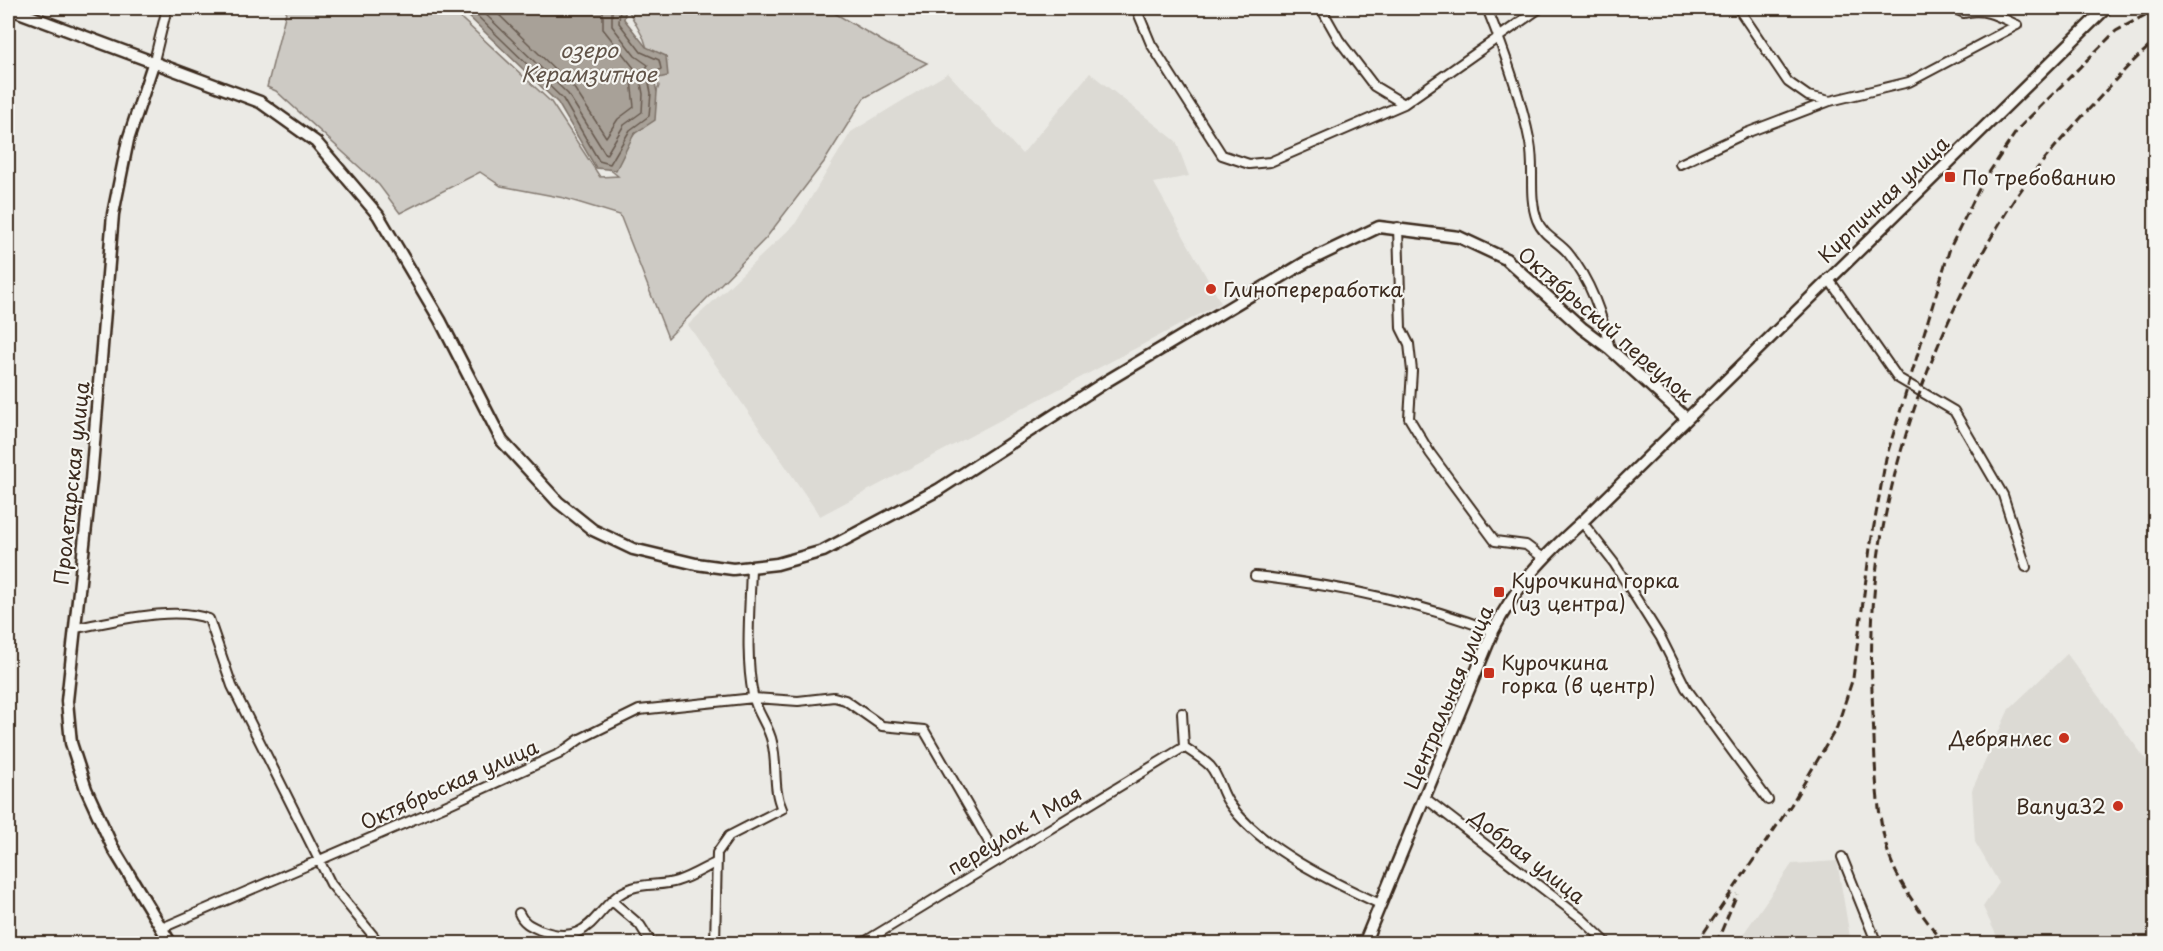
<svg xmlns="http://www.w3.org/2000/svg" width="2163" height="951" viewBox="0 0 2163 951" font-family="'Playpen Sans',sans-serif">
  <rect width="100%" height="100%" fill="#ebeae5"/>
  <filter id="ink" filterUnits="userSpaceOnUse"><feTurbulence type="fractalNoise" baseFrequency=".0167" numOctaves="2"/><feDisplacementMap in="SourceGraphic" scale="12" xChannelSelector="R" yChannelSelector="G"/><feConvolveMatrix kernelMatrix="1 2 1 2 8 2 1 2 1" color-interpolation-filters="sRGB"/></filter>
  <g filter="url(#ink)">
    <path fill="#dcdad4" d="M948,73L1022,154L1090,73L1176,141L1189,176L1154,183L1221,303L820,516L688,325L795,224L851,132Z
      M2067,654L2153,769L2155,768V943H2000L1983,907L1999,883L1975,842L1972,790L2009,709Z
      M1837,861L1851,943H1737L1792,864Z"/>
    <path fill="#cdcac4" stroke="#847a71" stroke-width="1.5" d="M287,8H424L432,11L450,8L551,102L600,177L618,176L603,164C635,140 645,123 659,86L644,39L627,8H826L887,44L927,63L864,98L824,162L766,238L668,338L620,215L564,198L501,186L480,172L400,213L379,185L276,91L267,87Z"/>
    <path fill="#a8a198" stroke="#7c7167" stroke-width="1.5" d="M460,8H626L624,19L646,47L666,56L668,76L654,79L657,92L655,120L634,134L616,170L596,168L558,103Z"/>
    <g fill="none" stroke-linecap="round" stroke-linejoin="round">
      <path stroke="#675a4f" stroke-width="1.5" d="M469,8L563,99L599,161L610,164L630,130L649,116L651,93L648,78L661,69L659,60L641,52L619,23L620,8
        M479,8L568,94L606,155L624,125L642,112L643,94L640,78L648,65L635,56L612,26V8
        M492,8L574,88L606,137L618,119L634,107L631,80L634,68L603,29V8"/>
      <defs>
        <path id="street" d="M1136,8L1151,44L1222,155L1249,164L1270,162L1404,104L1540,8
          M1321,8L1339,40L1374,86L1404,104
          M1487,8C1503,48 1522,101 1530,143C1535,169 1528,195 1537,220C1543,236 1558,241 1568,253C1591,281 1602,315 1610,349
          M1738,8L1788,82L1808,96L1830,101
          M1953,8L1964,13C1984,7 2000,17 2017,25
          M154,61L167,8
          M1680,164L1746,133L1830,101L1909,82L2017,25
          M1398,227L1401,328L1409,344L1412,371L1409,418L1430,453L1495,541L1526,545L1542,557
          M1828,278L1898,378L1954,411L2003,495L2026,567
          M1582,522L1614,563L1661,638L1686,688L1768,800
          M1255,576C1336,585 1417,602 1493,631
          M75,628C113,622 173,605 209,619L232,686L331,884L380,944
          M1182,713L1184,747C1193,753 1203,759 1210,766C1219,776 1221,792 1229,803C1260,848 1332,882 1380,904
          M1425,798L1581,918L1608,944
          M1842,857L1877,944
          M612,901L640,925L652,944
          M519,913C523,923 531,926 540,930C595,951 595,900 632,888C646,883 663,886 677,881C690,877 703,869 715,863
          M162,928L447,805L559,754L580,739L639,710L754,698L798,701L834,697L845,700L882,726L924,730L998,858
          M715,944L717,853L729,836L782,809C772,788 778,765 772,742C769,726 756,712 753,695C745,655 750,609 751,567
          M861,944L1184,747"/>
        <path id="secondary" d="M8,8L260,102L316,142L378,215L440,320L502,441L558,502L593,530L633,549L696,564L733,569L777,564L823,551L938,490L1107,381L1306,262L1379,227L1459,237L1506,259L1582,328L1610,349L1686,418
          M154,61L128,140L113,214L91,480L67,701L71,743L86,789L113,848L171,944
          M1364,944L1493,631C1518,583 1542,558 1582,522L2106,8"/>
      </defs>
      <use href="#street" stroke="#3b2a1e" stroke-width="12"/>
      <use href="#secondary" stroke="#3b2a1e" stroke-width="15"/>
      <use href="#street" stroke="#f6f6f2" stroke-width="8"/>
      <use href="#secondary" stroke="#f6f6f2" stroke-width="10"/>
      <path stroke="#3b2a1e" stroke-width="3" stroke-dasharray="9 4.5" stroke-linecap="butt" d="M1696,944L1791,805L1837,727L1853,678L1870,548L1886,458L1950,248L1982,183L2018,129L2116,31L2156,9
        M1716,944L1737,894
        M1945,944C1923,917 1894,879 1886,845C1875,802 1875,758 1873,715C1870,657 1871,596 1881,539C1900,428 1945,312 2004,216C2028,176 2061,139 2092,106C2113,83 2132,60 2156,41"/>
    </g>
  </g>
  <g fill="#c8321e" stroke="#f6f6f2" stroke-width="2">
    <rect x="1944" y="171" width="12" height="12" rx="3"/>
    <circle cx="1211" cy="289" r="6"/>
    <rect x="1493" y="586" width="12" height="12" rx="3"/>
    <rect x="1483" y="667" width="12" height="12" rx="3"/>
    <circle cx="2064" cy="738" r="6"/>
    <circle cx="2118" cy="806" r="6"/>
  </g>
  <g text-anchor="middle" dominant-baseline="central" stroke-width="4.5" stroke-linejoin="round" paint-order="stroke">
    <g font-size="20" fill="#3b2a1e" stroke="#f6f6f2" text-anchor="start">
      <text x="1962" y="177">По требованию</text>
      <text x="1223" y="289">Глинопереработка</text>
      <text x="1511" y="580">Курочкина горка<tspan x="1511" dy="23">(из центра)</tspan></text>
      <text x="1501" y="662">Курочкина<tspan x="1501" dy="23">горка (в центр)</tspan></text>
      <text x="2052" y="738" text-anchor="end">Дебрянлес</text>
      <text x="2106" y="806" text-anchor="end">Banya32</text>
    </g>
    <g font-size="20" fill="#3b2a1e" stroke="#f6f6f2">
      <text transform="translate(1883 199) rotate(-44)">Кирпичная улица</text>
      <text transform="translate(1606 324) rotate(41)">Октябрьский переулок</text>
      <text transform="translate(71 483) rotate(-84)">Пролетарская улица</text>
      <text transform="translate(1448 697) rotate(-67)">Центральная улица</text>
      <text transform="translate(449 784) rotate(-24)">Октябрьская улица</text>
      <text transform="translate(1014 830) rotate(-31)">переулок 1 Мая</text>
      <text transform="translate(1528 856) rotate(38)">Добрая улица</text>
    </g>
    <g font-size="21" font-style="italic" fill="#615449" stroke="#f6f6f2">
      <text x="589" y="49">озеро<tspan x="589" dy="24">Керамзитное</tspan></text>
    </g>
  </g>
  <rect width="2163" height="951" fill="none" stroke="#f6f6f2" stroke-width="30"/>
  <rect x="15" y="15" width="2133" height="921" fill="none" stroke="#3b2a1e" stroke-width="2" filter="url(#ink)"/>
</svg>
